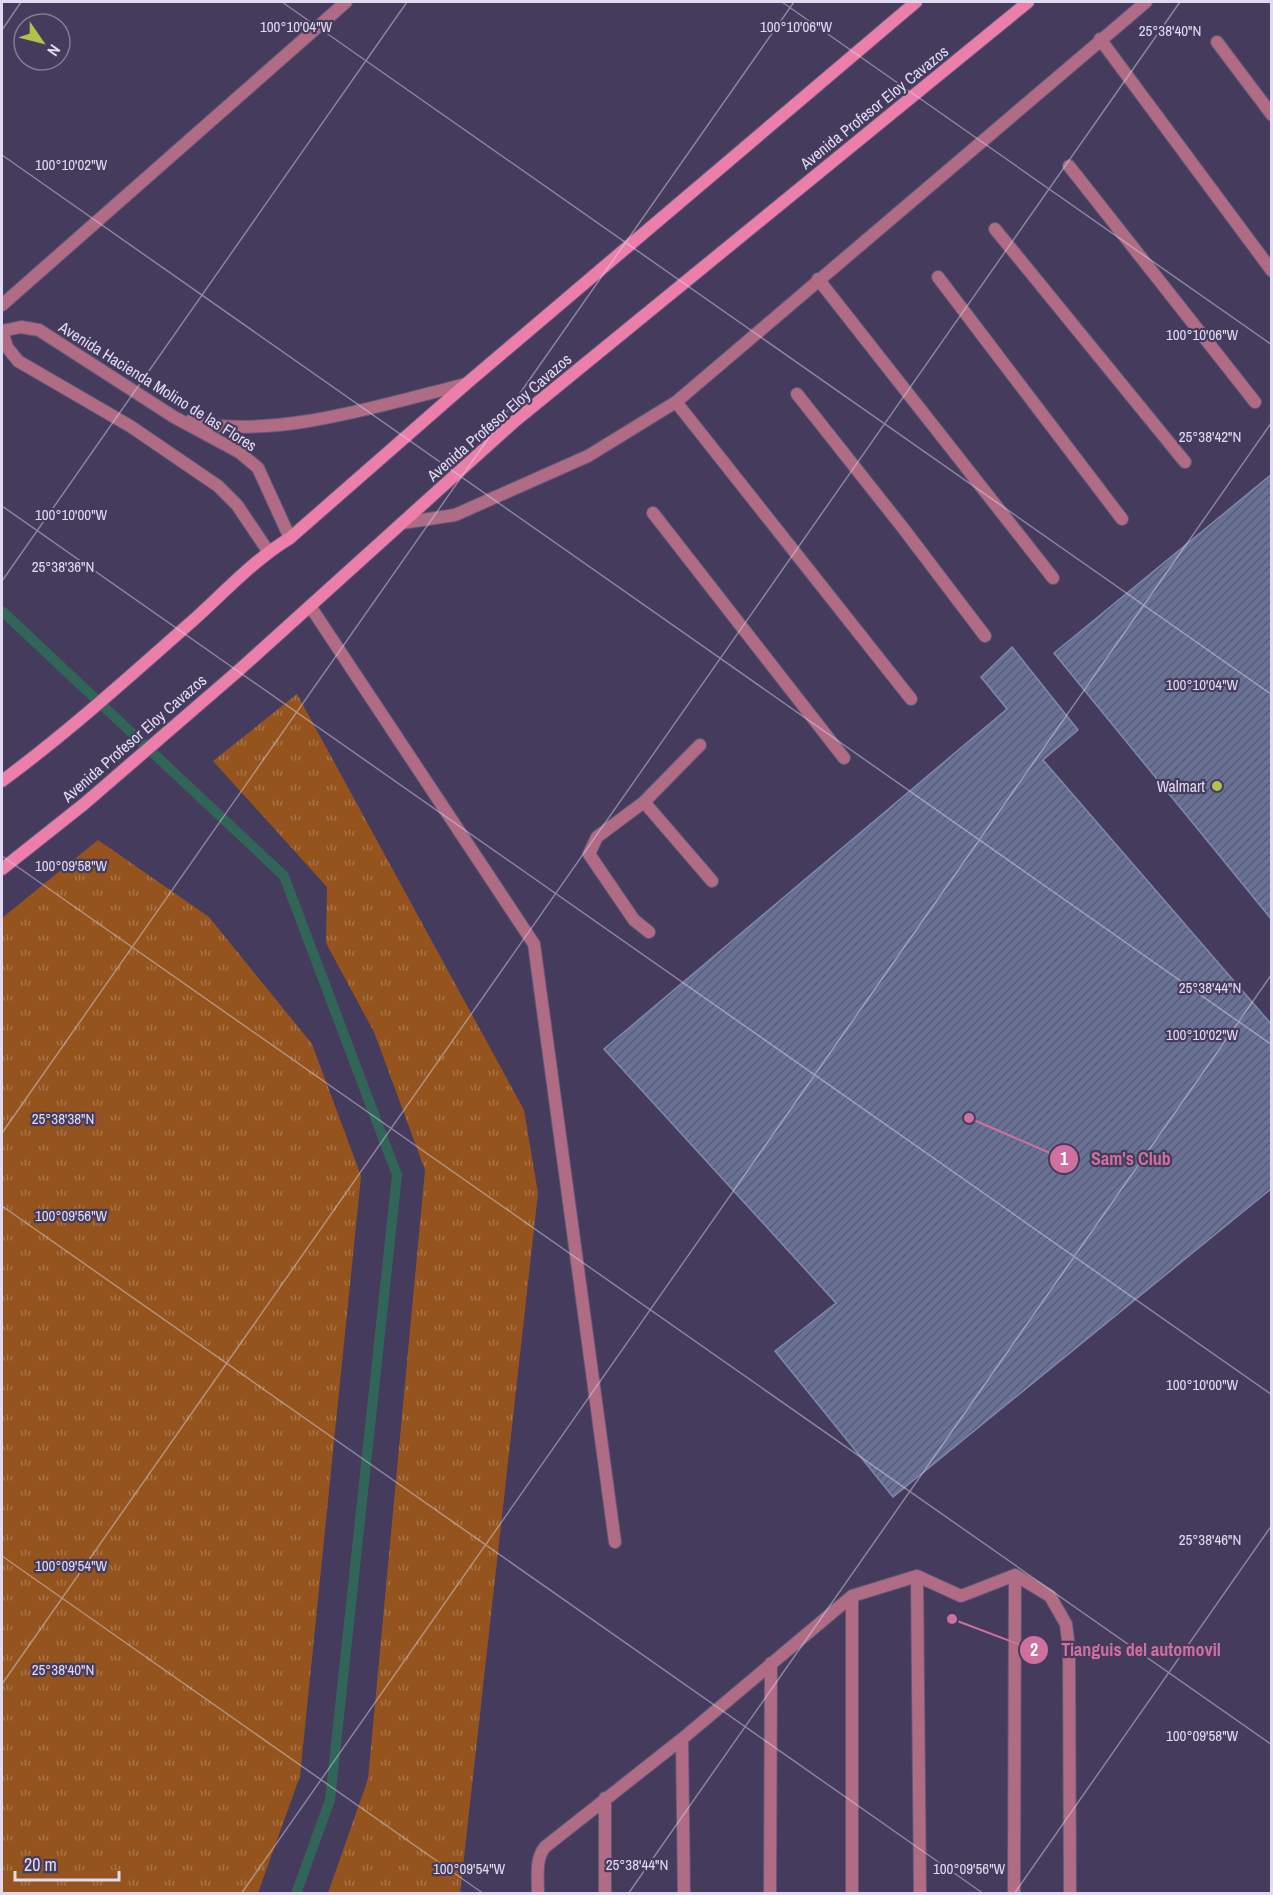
<svg xmlns="http://www.w3.org/2000/svg" width="1273" height="1895" viewBox="0 0 1273 1895" font-family="'Archivo Narrow',sans-serif">
  <defs>
    <pattern id="grass-tufts" width="24" height="20" patternUnits="userSpaceOnUse" patternTransform="scale(1.5)"><rect width="24" height="20" fill="#95541d"/><path d="M3 7l-1-3M5 7V3M7 7l1-3M15 17l-1-3M17 17v-4M19 17l1-3" fill="none" stroke="#a87449"/></pattern>
    <pattern id="building-hatch" width="6" height="6" patternUnits="userSpaceOnUse" patternTransform="scale(1.5)"><rect width="6" height="6" fill="#6a7196"/><path d="M-1 1l2-2M0 6l6-6M5 7l2-2" fill="none" stroke="#585c73"/></pattern>
  </defs>
  <rect width="100%" height="100%" fill="#453b5d"/>
  <path fill="url(#grass-tufts)" d="M297,694L524,1110L538,1193L460,1893H328L368,1779L425,1170L374,1032L326,943L327,887L213,761Z
    M98,840L209,917L312,1044L361,1176L300,1776L258,1893H2V918Z"/>
  <g fill="none" stroke-linecap="round" stroke-linejoin="round">
    <path stroke="#316558" stroke-width="10" d="M2,611L284,876L397,1175L330,1800L296,1894"/>
  </g>
  <path fill="url(#building-hatch)" stroke="#8087ad" stroke-width="1.5" d="M1272,474V920L1054,653Z
    M1012,647L1078,730L1043,760L1272,1025V1188L893,1497L775,1351L836,1303L604,1049L1007,709L981,677Z"/>
  <g fill="none" stroke-linecap="round" stroke-linejoin="round">
    <defs>
      <path id="service" d="M1100,39L1272,271
        M1217,42L1272,115
        M1069,166L1255,402
        M995,229L1185,462
        M938,277L1122,519
        M818,279L1053,578
        M797,394L903,528L985,636
        M676,402L911,699
        M653,513L844,758
        M402,523L455,515L588,456L676,402L1146,2
        M310,606L534,944L615,1542
        M644,802L712,881
        M649,932L634,920L589,854L597,837L644,802L700,745
        M917,1576L920,1894
        M852,1596V1894
        M682,1739L684,1894
        M538,1894C538,1878 535,1859 545,1847L682,1739L852,1596L917,1576L961,1596L1015,1575L1050,1596L1066,1624L1069,1648L1070,1894
        M605,1894V1798
        M770,1894L771,1663
        M1014,1894L1015,1575"/>
      <path id="minor" d="M2,305L346,2
        M2,331L21,327L39,330L174,417L239,452L258,468L290,538
        M2,331L7,347L18,361L130,426L218,486L237,505L268,551
        M190,421C273,441 384,404 466,384"/>
      <path id="secondary" d="M2,781C67,733 128,678 189,624C222,595 252,561 290,538L466,384L916,2
        M2,869L84,804L238,671L515,421L1028,2"/>
    </defs>
    <use href="#service" stroke="#615878" stroke-width="14"/>
    <use href="#minor" stroke="#615878" stroke-width="14"/>
    <use href="#secondary" stroke="#615878" stroke-width="14"/>
    <use href="#service" stroke="#b06b85" stroke-width="12"/>
    <use href="#minor" stroke="#b06b85" stroke-width="12"/>
    <use href="#secondary" stroke="#eb7faa" stroke-width="12"/>
  </g>
  <path fill="none" stroke="#e0dbf1" stroke-width="1.5" stroke-opacity="0.45" d="M282,2L1272,695M782,2L1272,345M2,30L21,2M2,155L1272,1045M2,506L1272,1395M2,581L407,2M2,856L1272,1745M2,1133L794,2M2,1206L984,1894M2,1556L484,1894M2,1684L1180,2M241,1894L1272,422M628,1894L1272,974M1014,1894L1272,1525"/>
  <circle fill="#b3c24b" stroke="#453b5d" stroke-width="2" cx="1217" cy="786" r="6"/>
  <g text-anchor="middle" dominant-baseline="central" stroke-width="4.5" stroke-linejoin="round" paint-order="stroke">
    <g font-size="16" fill="#e0dbf1" stroke="#453b5d">
      <text transform="translate(874 107) rotate(-39)">Avenida Profesor Eloy Cavazos</text>
      <text transform="translate(158 386) rotate(32)">Avenida Hacienda Molino de las Flores</text>
      <text transform="translate(499 417) rotate(-41)">Avenida Profesor Eloy Cavazos</text>
      <text transform="translate(134 738) rotate(-41)">Avenida Profesor Eloy Cavazos</text>
    </g>
    <g font-size="16" fill="#e0dbf1" stroke="#453b5d" text-anchor="end">
      <text x="1205" y="786">Walmart</text>
    </g>
  </g>
  <g font-size="15" text-anchor="middle" fill="#e0dbf1" stroke="#453b5d" stroke-width="4.5" stroke-linejoin="round" paint-order="stroke">
    <text x="296" y="32">100°10'04"W</text>
    <text x="796" y="32">100°10'06"W</text>
    <text x="1170" y="36">25°38'40"N</text>
    <text x="71" y="170">100°10'02"W</text>
    <text x="1202" y="340">100°10'06"W</text>
    <text x="1210" y="442">25°38'42"N</text>
    <text x="71" y="520">100°10'00"W</text>
    <text x="63" y="572">25°38'36"N</text>
    <text x="1202" y="690">100°10'04"W</text>
    <text x="71" y="871">100°09'58"W</text>
    <text x="1210" y="993">25°38'44"N</text>
    <text x="1202" y="1040">100°10'02"W</text>
    <text x="63" y="1124">25°38'38"N</text>
    <text x="71" y="1221">100°09'56"W</text>
    <text x="1202" y="1390">100°10'00"W</text>
    <text x="1210" y="1545">25°38'46"N</text>
    <text x="71" y="1571">100°09'54"W</text>
    <text x="63" y="1675">25°38'40"N</text>
    <text x="1202" y="1741">100°09'58"W</text>
    <text x="637" y="1870">25°38'44"N</text>
    <text x="469" y="1874">100°09'54"W</text>
    <text x="969" y="1874">100°09'56"W</text>
  </g>
  <path fill="none" stroke="#d0709e" stroke-width="2" d="M969 1118L1064 1159M952 1619L1034 1650"/>
  <g fill="#d0709e" stroke="#453b5d" stroke-width="2">
    <circle cx="969" cy="1118" r="6"/>
    <circle cx="952" cy="1619" r="6"/>
    <circle cx="1064" cy="1159" r="15"/>
    <circle cx="1034" cy="1650" r="15"/>
  </g>
  <g font-size="18" text-anchor="middle" font-weight="bold" fill="#fff">
    <text x="1064" y="1165">1</text>
    <text x="1034" y="1656">2</text>
  </g>
  <g font-size="18" text-anchor="middle" font-weight="bold" fill="#d0709e" stroke="#453b5d" stroke-width="4.5" stroke-linejoin="round" paint-order="stroke">
    <text x="1131" y="1165">Sam's Club</text>
    <text x="1141" y="1656">Tianguis del automovil</text>
  </g>
  <rect width="1273" height="1895" fill="none" stroke="#e0dbf1" stroke-width="6"/>
  <g transform="translate(42 42) rotate(125)"><circle r="28" fill="#453b5d" stroke="#837b98" stroke-width="1.5"/>
  <path d="M0-4.5L10 22L0 15L-10 22Z" fill="#b3c24b"/>
  <text y="-9" font-size="16" font-weight="bold" text-anchor="middle" fill="#e0dbf1">N</text>
  </g>
  <path d="M15 1871v9h104v-9" fill="none" stroke="#e0dbf1" stroke-width="3"/>
  <text x="24" y="1871" font-size="18" fill="#e0dbf1" stroke="#453b5d" stroke-width="4.5" paint-order="stroke">20 m</text>
</svg>
